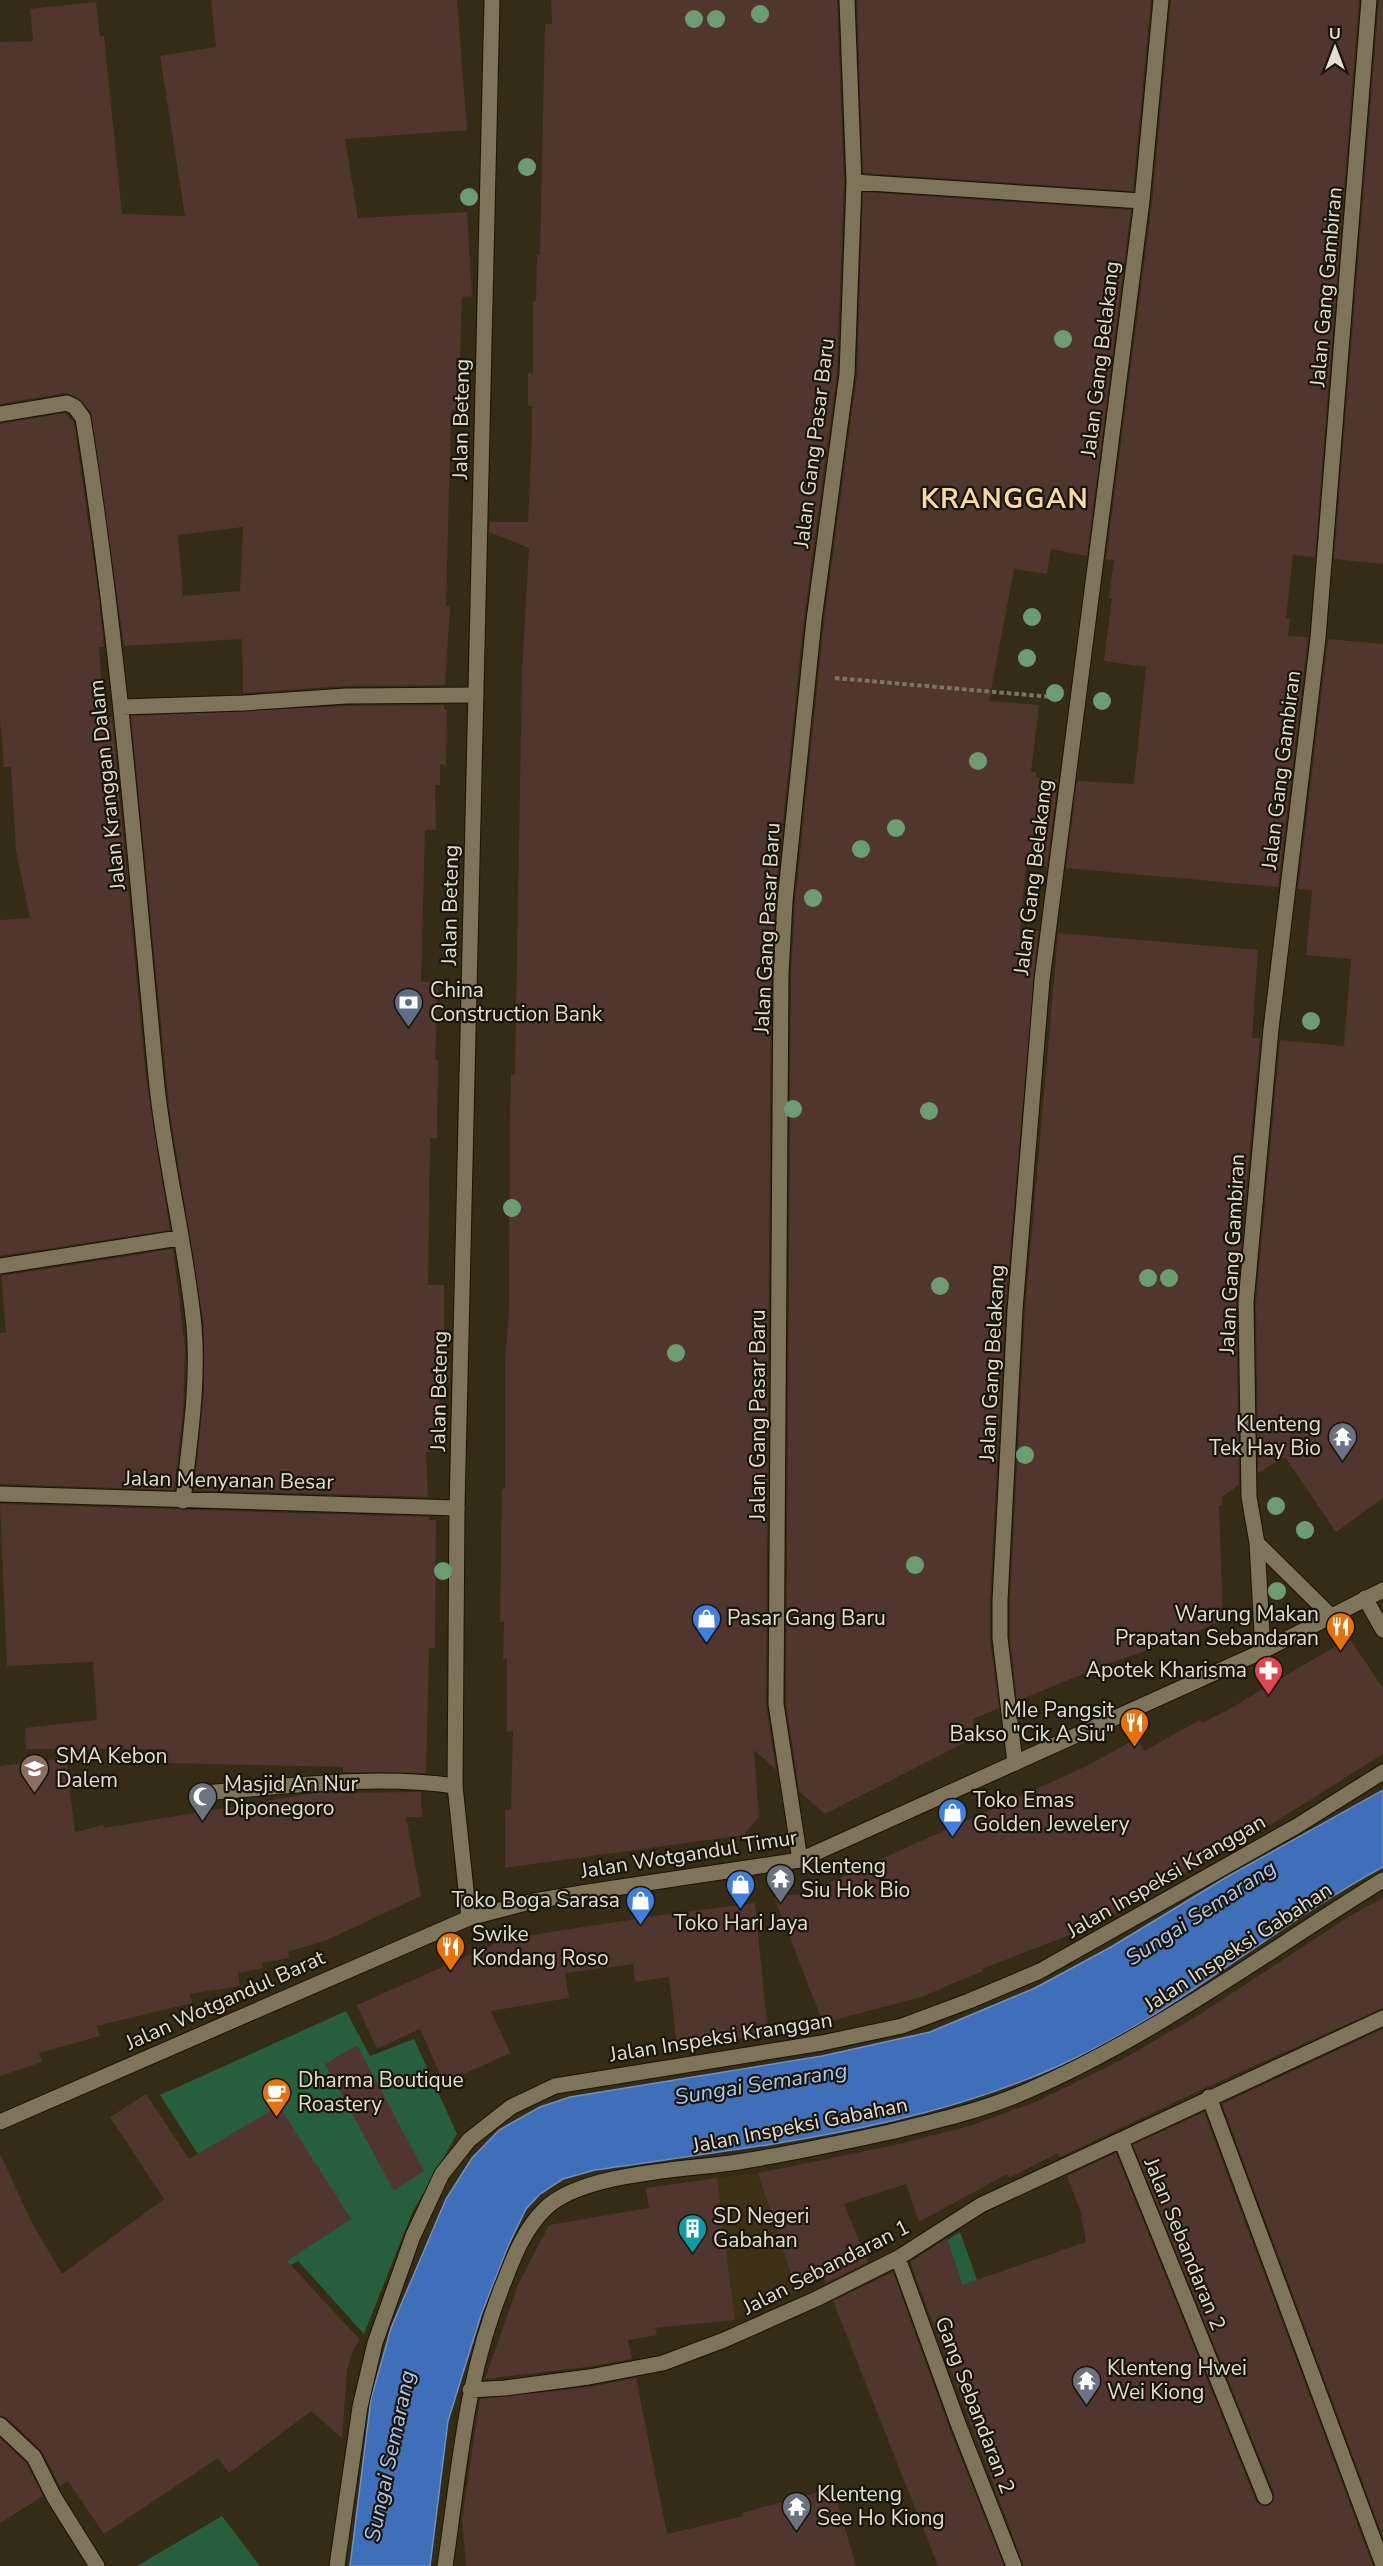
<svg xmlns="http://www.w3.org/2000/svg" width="1383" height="2566" viewBox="0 0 1383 2566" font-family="'Nunito Sans',sans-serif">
  <rect width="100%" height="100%" fill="#342c14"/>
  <path fill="#3c3112" d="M759,2173L797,2292L735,2320L717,2178Z"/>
  <path fill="#265f3e" d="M346,2011L370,2056L414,2039L457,2134L412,2213L364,2334L298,2261L275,2274L160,2095Z
    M960,2232L977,2280L964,2290L947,2240Z
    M222,2516L260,2566H137Z"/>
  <path fill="#3f6fb8" stroke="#7090bf" stroke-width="1.5" d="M1383,1790V1867C1287,1919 1203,1990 1107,2042C950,2128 769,2144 595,2170L563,2179L540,2194L526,2209L509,2244L481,2315L448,2421L430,2566H350L371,2399L391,2328L446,2199L472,2158L499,2130L540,2107L570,2097L822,2056L930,2032L1035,1988L1111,1947L1225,1878Z"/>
  <path fill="#50362f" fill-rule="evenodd" d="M211,0H457L467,130L345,139L358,218L467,212L472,296L462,297L460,359H456L458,410H451L446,606L450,607L445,685L345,686L243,693L242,639L124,646L91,413L80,399L66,393L0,404V42L33,41L30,9L96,2L100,37L104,36L122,214L185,216L160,56L216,47ZM243,527L240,591L183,596L178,535Z
    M551,0H837L844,182L837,373L804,619L775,900L771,974L766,1704L776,1770L754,1750L759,1817L744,1835L505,1868V1810L511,1809L513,1731L507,1732V1659H503L504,1622H500L502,1489H505V1360L509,1313L510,1124L511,1074H515L522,672L529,548L489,532L490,522H528L532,434V406H528V373L533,374V301H536L537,255H540L545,24H552Z
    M857,0H1151L1133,191L863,173Z
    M1171,0H1359L1315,557L1293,555L1286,618L1290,619L1288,636L1308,637L1278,887L1066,868L1077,781L1134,784L1146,667L1104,661L1112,599L1109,598L1114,560L1106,559L1152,202Z
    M1379,0H1383V564L1334,559Z
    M863,192L1131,210L1087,556L1051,549L1047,574L1014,569L989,701L1039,705L1031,772H1036V778L1058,779L1047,867L1026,865L1020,930L1038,931L1005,1309L990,1601V1639L999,1708L973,1719L974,1738L825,1814L799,1791L786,1703L791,974L795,902L824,621L857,375Z
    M65,413L74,422L97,583L104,647H99L104,717H112L146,1078L170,1230L0,1256V920L30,918L16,851L11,767H4L0,719V424Z
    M1328,639L1383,644V1498L1336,1532L1285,1457L1258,1473L1256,1302L1280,1040L1344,1046L1351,959L1306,955L1312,890L1298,889Z
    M444,705V710H447L446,765L440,764V785H435L436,830H425L421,982H438L435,1060H438L437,1138H430L428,1285H444V1336H448L450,1376V1383H438L440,1421H436L438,1451L426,1452L428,1497L194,1490L204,1392V1325L169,1107L131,716L346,706Z
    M1058,933L1258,950L1252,1038H1260L1236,1301L1239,1485L1222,1497V1505H1219L1223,1619L1188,1636L1107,1664L1017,1701L1010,1637V1601L1025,1311Z
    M173,1249L185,1348L183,1413L174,1490L0,1484V1333H6L1,1276Z
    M0,1504L429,1517V1520H436L435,1648H429L426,1773L343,1772V1767L165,1763V1749H26L25,1728L97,1720L93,1662L7,1666Z
    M1349,1638L1383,1688V1754L1262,1830L1095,1925L982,1969L983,1971L921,1997L823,2023L774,1896L804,1894L1087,1766L1137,1738L1144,1751L1200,1720L1202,1723L1226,1711Z
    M66,1758L75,1832L103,1825L104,1828L315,1793L421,1792L422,1817H406L421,1896L327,1940L288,1952L289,1958L262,1963L263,1968L238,1973L240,1986L190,1994L192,2003L97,2026L100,2036L39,2053L42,2062L0,2076V1766Z
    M1383,1898V2008L1205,2088L1060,2157L1058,2153L1009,2178L1007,2174L919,2222L906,2184L844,2204L868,2262L826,2283L823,2277L797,2292L758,2173L895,2145L970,2126L1038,2101L1123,2059L1197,2016L1353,1914Z
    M755,1903L768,2035L677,2045L669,1977L635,1982L633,1964L565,1973L569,1998L491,2011L510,2053L444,2083L420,2029L377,2049L357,2005L505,1939L662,1915Z
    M1383,2029V2537L1222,2104Z
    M357,2045L424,2171L394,2191L325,2064Z
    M146,2094L189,2159L279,2106L351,2219L287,2261L360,2340L353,2350L347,2370L342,2438L311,2411L229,2473L218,2458L104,2534L68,2481L60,2486L41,2450L7,2418L0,2415V2154L32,2223L62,2274L164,2199L110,2117Z
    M1204,2112L1373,2566H1024L910,2262L947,2238L962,2285L1086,2242L1081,2213L1067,2176L1116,2153L1256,2501L1263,2506H1269L1274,2499V2493L1133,2145Z
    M717,2178L735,2320L655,2328L657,2335L628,2340L632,2359L587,2367L485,2379L518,2285L549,2225L649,2208L646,2188Z
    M893,2272L950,2430L1004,2566H938L833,2301Z
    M636,2378L667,2534L743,2516L742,2513L833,2488L856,2566H466L462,2518L480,2399L590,2387Z
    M0,2438L26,2463L43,2496L0,2523Z"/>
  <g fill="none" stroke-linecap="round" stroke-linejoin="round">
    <defs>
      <path id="street" d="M854,182L1142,201
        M0,414L67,403L75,407L83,418C118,636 135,857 156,1077C164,1161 186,1243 194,1326C199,1384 189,1444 183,1501
        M121,707L244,703L346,696L476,695
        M0,1266L179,1238
        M0,1494L457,1508
        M1257,1543L1331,1616
        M1263,1651L1257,1543L1249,1497L1246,1302L1271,1029L1318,638L1369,0
        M1015,1763L1000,1638V1601L1015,1310L1042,980L1142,201L1161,0
        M202,1793C285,1787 371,1774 455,1786
        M800,1860L776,1704L781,974L785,901L814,620L847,374L854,182L847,0
        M1209,2097L1383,2565
        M1121,2140L1265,2497
        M898,2258L959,2426L1014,2566
        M470,2390L505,2388L589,2377L663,2363L724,2340L816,2299L898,2258L981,2205L1383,2018
        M0,2425L34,2457L54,2497L97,2566
        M337,2566L360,2407L375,2343L413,2236L442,2174L469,2140L511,2107L555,2086L822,2043L902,2026L969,2001L1040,1971L1297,1826L1383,1772
        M445,2566C460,2466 465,2377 504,2282C514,2256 525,2228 545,2209C582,2172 687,2170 738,2162C789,2154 840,2143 890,2132C936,2121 984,2110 1027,2091C1154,2036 1266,1952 1383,1880"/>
      <path id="secondary" d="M1365,1598L1383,1630
        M469,1918L455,1786L457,1508L492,0
        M0,2122L469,1918L534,1901L588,1892L800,1860L1263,1651L1383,1590"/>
    </defs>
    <use href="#street" stroke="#1c1400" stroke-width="17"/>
    <use href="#secondary" stroke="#1c1400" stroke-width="17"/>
    <path stroke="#7c7561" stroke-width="4" stroke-dasharray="4.5 3" stroke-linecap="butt" d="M835,678L1052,697"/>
    <use href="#street" stroke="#7e745a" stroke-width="15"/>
    <use href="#secondary" stroke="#7e745a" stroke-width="15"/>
  </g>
  <g fill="#6c9d72">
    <circle cx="760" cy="14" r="9"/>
    <circle cx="694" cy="19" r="9"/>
    <circle cx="716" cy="19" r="9"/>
    <circle cx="527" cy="167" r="9"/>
    <circle cx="469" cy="197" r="9"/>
    <circle cx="1063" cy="339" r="9"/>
    <circle cx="1032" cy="617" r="9"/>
    <circle cx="1027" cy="658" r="9"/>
    <circle cx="1055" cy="693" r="9"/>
    <circle cx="1102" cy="701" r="9"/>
    <circle cx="978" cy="761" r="9"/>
    <circle cx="896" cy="828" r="9"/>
    <circle cx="861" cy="849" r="9"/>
    <circle cx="813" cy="898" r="9"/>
    <circle cx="1311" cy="1021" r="9"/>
    <circle cx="793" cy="1109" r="9"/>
    <circle cx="929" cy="1111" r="9"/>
    <circle cx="512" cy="1208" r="9"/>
    <circle cx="1148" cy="1278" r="9"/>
    <circle cx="1169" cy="1278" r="9"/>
    <circle cx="940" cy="1286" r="9"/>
    <circle cx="676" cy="1353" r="9"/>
    <circle cx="1025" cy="1455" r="9"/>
    <circle cx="1276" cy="1506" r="9"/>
    <circle cx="1305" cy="1530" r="9"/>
    <circle cx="915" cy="1565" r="9"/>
    <circle cx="443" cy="1571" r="9"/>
    <circle cx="1277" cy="1591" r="9"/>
  </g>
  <defs>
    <symbol id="bank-pin" viewBox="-11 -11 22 30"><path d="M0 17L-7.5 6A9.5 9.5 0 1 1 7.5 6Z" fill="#5c6f8a" stroke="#18150a"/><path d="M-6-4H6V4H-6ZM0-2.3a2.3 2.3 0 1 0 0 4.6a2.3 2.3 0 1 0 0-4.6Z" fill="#fff"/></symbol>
    <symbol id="temple-pin" viewBox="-11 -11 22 30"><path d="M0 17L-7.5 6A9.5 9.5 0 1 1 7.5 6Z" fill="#6b7280" stroke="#18150a"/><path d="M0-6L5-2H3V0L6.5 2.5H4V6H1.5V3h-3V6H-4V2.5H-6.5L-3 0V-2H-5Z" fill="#fff"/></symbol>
    <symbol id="shop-pin" viewBox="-11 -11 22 30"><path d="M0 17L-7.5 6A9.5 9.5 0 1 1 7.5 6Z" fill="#3f7fe0" stroke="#18150a"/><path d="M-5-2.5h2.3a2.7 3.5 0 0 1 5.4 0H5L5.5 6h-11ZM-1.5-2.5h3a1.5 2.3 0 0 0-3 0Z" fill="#fff"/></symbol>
    <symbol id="restaurant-pin" viewBox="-11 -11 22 30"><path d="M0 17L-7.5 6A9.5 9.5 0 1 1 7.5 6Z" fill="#e8710a" stroke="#18150a"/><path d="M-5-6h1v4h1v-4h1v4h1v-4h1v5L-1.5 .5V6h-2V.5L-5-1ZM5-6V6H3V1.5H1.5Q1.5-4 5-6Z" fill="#fff"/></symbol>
    <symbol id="pharmacy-pin" viewBox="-11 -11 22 30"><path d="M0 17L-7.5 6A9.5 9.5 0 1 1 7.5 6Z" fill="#e0444e" stroke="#18150a"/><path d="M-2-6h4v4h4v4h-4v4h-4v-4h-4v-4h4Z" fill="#fff"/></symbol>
    <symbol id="school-pin" viewBox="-11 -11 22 30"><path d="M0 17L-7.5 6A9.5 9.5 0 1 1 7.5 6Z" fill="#8d6e63" stroke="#18150a"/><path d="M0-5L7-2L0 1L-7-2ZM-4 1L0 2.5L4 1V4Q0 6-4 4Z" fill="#fff"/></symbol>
    <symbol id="mosque-pin" viewBox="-11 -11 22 30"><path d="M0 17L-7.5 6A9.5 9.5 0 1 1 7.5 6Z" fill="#6b7280" stroke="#18150a"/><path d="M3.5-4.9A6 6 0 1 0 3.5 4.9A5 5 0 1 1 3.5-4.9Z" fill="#fff"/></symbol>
    <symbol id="cafe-pin" viewBox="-11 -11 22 30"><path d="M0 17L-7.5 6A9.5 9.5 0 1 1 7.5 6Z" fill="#e8710a" stroke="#18150a"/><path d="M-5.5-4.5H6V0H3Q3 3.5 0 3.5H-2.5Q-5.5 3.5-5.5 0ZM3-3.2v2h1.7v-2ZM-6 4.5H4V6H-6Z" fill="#fff"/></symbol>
    <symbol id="building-pin" viewBox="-11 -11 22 30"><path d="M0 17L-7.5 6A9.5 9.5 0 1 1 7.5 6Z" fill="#0f9aa8" stroke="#18150a"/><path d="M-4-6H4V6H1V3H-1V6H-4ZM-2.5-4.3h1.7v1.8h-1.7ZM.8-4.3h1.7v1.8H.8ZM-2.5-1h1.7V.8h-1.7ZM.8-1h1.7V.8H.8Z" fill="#fff"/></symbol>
  </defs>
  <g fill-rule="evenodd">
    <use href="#bank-pin" x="392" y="986" width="33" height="45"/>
    <use href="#temple-pin" x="1326" y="1420" width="33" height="45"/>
    <use href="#shop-pin" x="690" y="1602" width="33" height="45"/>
    <use href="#restaurant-pin" x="1324" y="1610" width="33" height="45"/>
    <use href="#pharmacy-pin" x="1252" y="1654" width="33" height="45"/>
    <use href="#restaurant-pin" x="1118" y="1706" width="33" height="45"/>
    <use href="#school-pin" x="18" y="1752" width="33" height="45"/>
    <use href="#mosque-pin" x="186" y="1780" width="33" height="45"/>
    <use href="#shop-pin" x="936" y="1796" width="33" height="45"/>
    <use href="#temple-pin" x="764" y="1862" width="33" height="45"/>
    <use href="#shop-pin" x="724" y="1868" width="33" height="45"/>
    <use href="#shop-pin" x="624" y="1884" width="33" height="45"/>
    <use href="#restaurant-pin" x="434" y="1930" width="33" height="45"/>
    <use href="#cafe-pin" x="260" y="2076" width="33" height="45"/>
    <use href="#building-pin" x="676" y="2212" width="33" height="45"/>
    <use href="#temple-pin" x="1070" y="2364" width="33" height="45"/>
    <use href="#temple-pin" x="780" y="2490" width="33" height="45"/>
  </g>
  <g text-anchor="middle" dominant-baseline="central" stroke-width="4.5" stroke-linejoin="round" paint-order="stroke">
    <g font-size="21" fill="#e3ded0" stroke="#18150a">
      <text transform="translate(1326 287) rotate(-85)">Jalan Gang Gambiran</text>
      <text transform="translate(1100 359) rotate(-83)">Jalan Gang Belakang</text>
      <text transform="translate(461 419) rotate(-89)">Jalan Beteng</text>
      <text transform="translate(814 443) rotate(-83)">Jalan Gang Pasar Baru</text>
      <text transform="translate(1281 770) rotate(-83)">Jalan Gang Gambiran</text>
      <text transform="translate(107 785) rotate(-96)">Jalan Kranggan Dalam</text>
      <text transform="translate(1033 877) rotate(-83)">Jalan Gang Belakang</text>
      <text transform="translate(450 905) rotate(-89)">Jalan Beteng</text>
      <text transform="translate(767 928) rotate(-87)">Jalan Gang Pasar Baru</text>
      <text transform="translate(1232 1254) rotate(-87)">Jalan Gang Gambiran</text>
      <text transform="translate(992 1363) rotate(-87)">Jalan Gang Belakang</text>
      <text transform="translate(439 1391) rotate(-89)">Jalan Beteng</text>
      <text transform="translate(758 1415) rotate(-90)">Jalan Gang Pasar Baru</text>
      <text transform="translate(229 1480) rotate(1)">Jalan Menyanan Besar</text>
      <text transform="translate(689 1854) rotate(-9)">Jalan Wotgandul Timur</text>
      <text transform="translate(1166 1876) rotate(-30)">Jalan Inspeksi Kranggan</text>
      <text transform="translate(1238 1947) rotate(-33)">Jalan Inspeksi Gabahan</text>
      <text transform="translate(225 2000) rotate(-24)">Jalan Wotgandul Barat</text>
      <text transform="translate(721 2037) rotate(-9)">Jalan Inspeksi Kranggan</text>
      <text transform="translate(800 2125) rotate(-11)">Jalan Inspeksi Gabahan</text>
      <text transform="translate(1185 2244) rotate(68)">Jalan Sebandaran 2</text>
      <text transform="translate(826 2267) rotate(-27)">Jalan Sebandaran 1</text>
      <text transform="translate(975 2405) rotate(69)">Gang Sebandaran 2</text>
    </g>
    <g font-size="21" fill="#e3ded0" stroke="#18150a" text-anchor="start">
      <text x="430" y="990">China<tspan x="430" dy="24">Construction Bank</tspan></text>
      <text x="1321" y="1424" text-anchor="end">Klenteng<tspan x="1321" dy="24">Tek Hay Bio</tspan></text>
      <text x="1319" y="1614" text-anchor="end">Warung Makan<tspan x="1319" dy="24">Prapatan Sebandaran</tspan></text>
      <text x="727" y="1618">Pasar Gang Baru</text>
      <text x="1247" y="1670" text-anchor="end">Apotek Kharisma</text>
      <text x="1114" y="1710" text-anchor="end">MIe Pangsit<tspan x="1114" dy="24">Bakso "Cik A Siu"</tspan></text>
      <text x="56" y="1756">SMA Kebon<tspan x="56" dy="24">Dalem</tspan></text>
      <text x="224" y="1784">Masjid An Nur<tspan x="224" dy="24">Diponegoro</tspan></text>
      <text x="973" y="1800">Toko Emas<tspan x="973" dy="24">Golden Jewelery</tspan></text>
      <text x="801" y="1866">Klenteng<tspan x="801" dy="24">Siu Hok Bio</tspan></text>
      <text x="620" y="1900" text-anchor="end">Toko Boga Sarasa</text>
      <text x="741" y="1923" text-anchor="middle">Toko Hari Jaya</text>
      <text x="472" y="1934">Swike<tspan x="472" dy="24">Kondang Roso</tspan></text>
      <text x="298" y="2080">Dharma Boutique<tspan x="298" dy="24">Roastery</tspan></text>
      <text x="713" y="2216">SD Negeri<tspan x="713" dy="24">Gabahan</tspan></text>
      <text x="1107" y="2368">Klenteng Hwei<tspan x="1107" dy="24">Wei Kiong</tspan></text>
      <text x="817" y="2494">Klenteng<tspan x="817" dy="24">See Ho Kiong</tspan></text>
    </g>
    <g font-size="22" font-style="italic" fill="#aec7ef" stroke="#18150a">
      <text transform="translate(1201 1913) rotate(-33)">Sungai Semarang</text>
      <text transform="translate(761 2084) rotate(-9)">Sungai Semarang</text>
      <text transform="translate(390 2456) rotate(-78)">Sungai Semarang</text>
    </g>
    <g font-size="27" font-weight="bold" letter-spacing="1.5" fill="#fad8a1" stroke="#18150a">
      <text x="1005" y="499">KRANGGAN</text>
    </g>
  </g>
  <g transform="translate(1335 48)" stroke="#18150a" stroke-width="4.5" paint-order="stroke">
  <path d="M0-4.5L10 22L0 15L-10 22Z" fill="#e3ded0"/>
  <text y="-9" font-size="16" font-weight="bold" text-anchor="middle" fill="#e3ded0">U</text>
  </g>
</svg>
